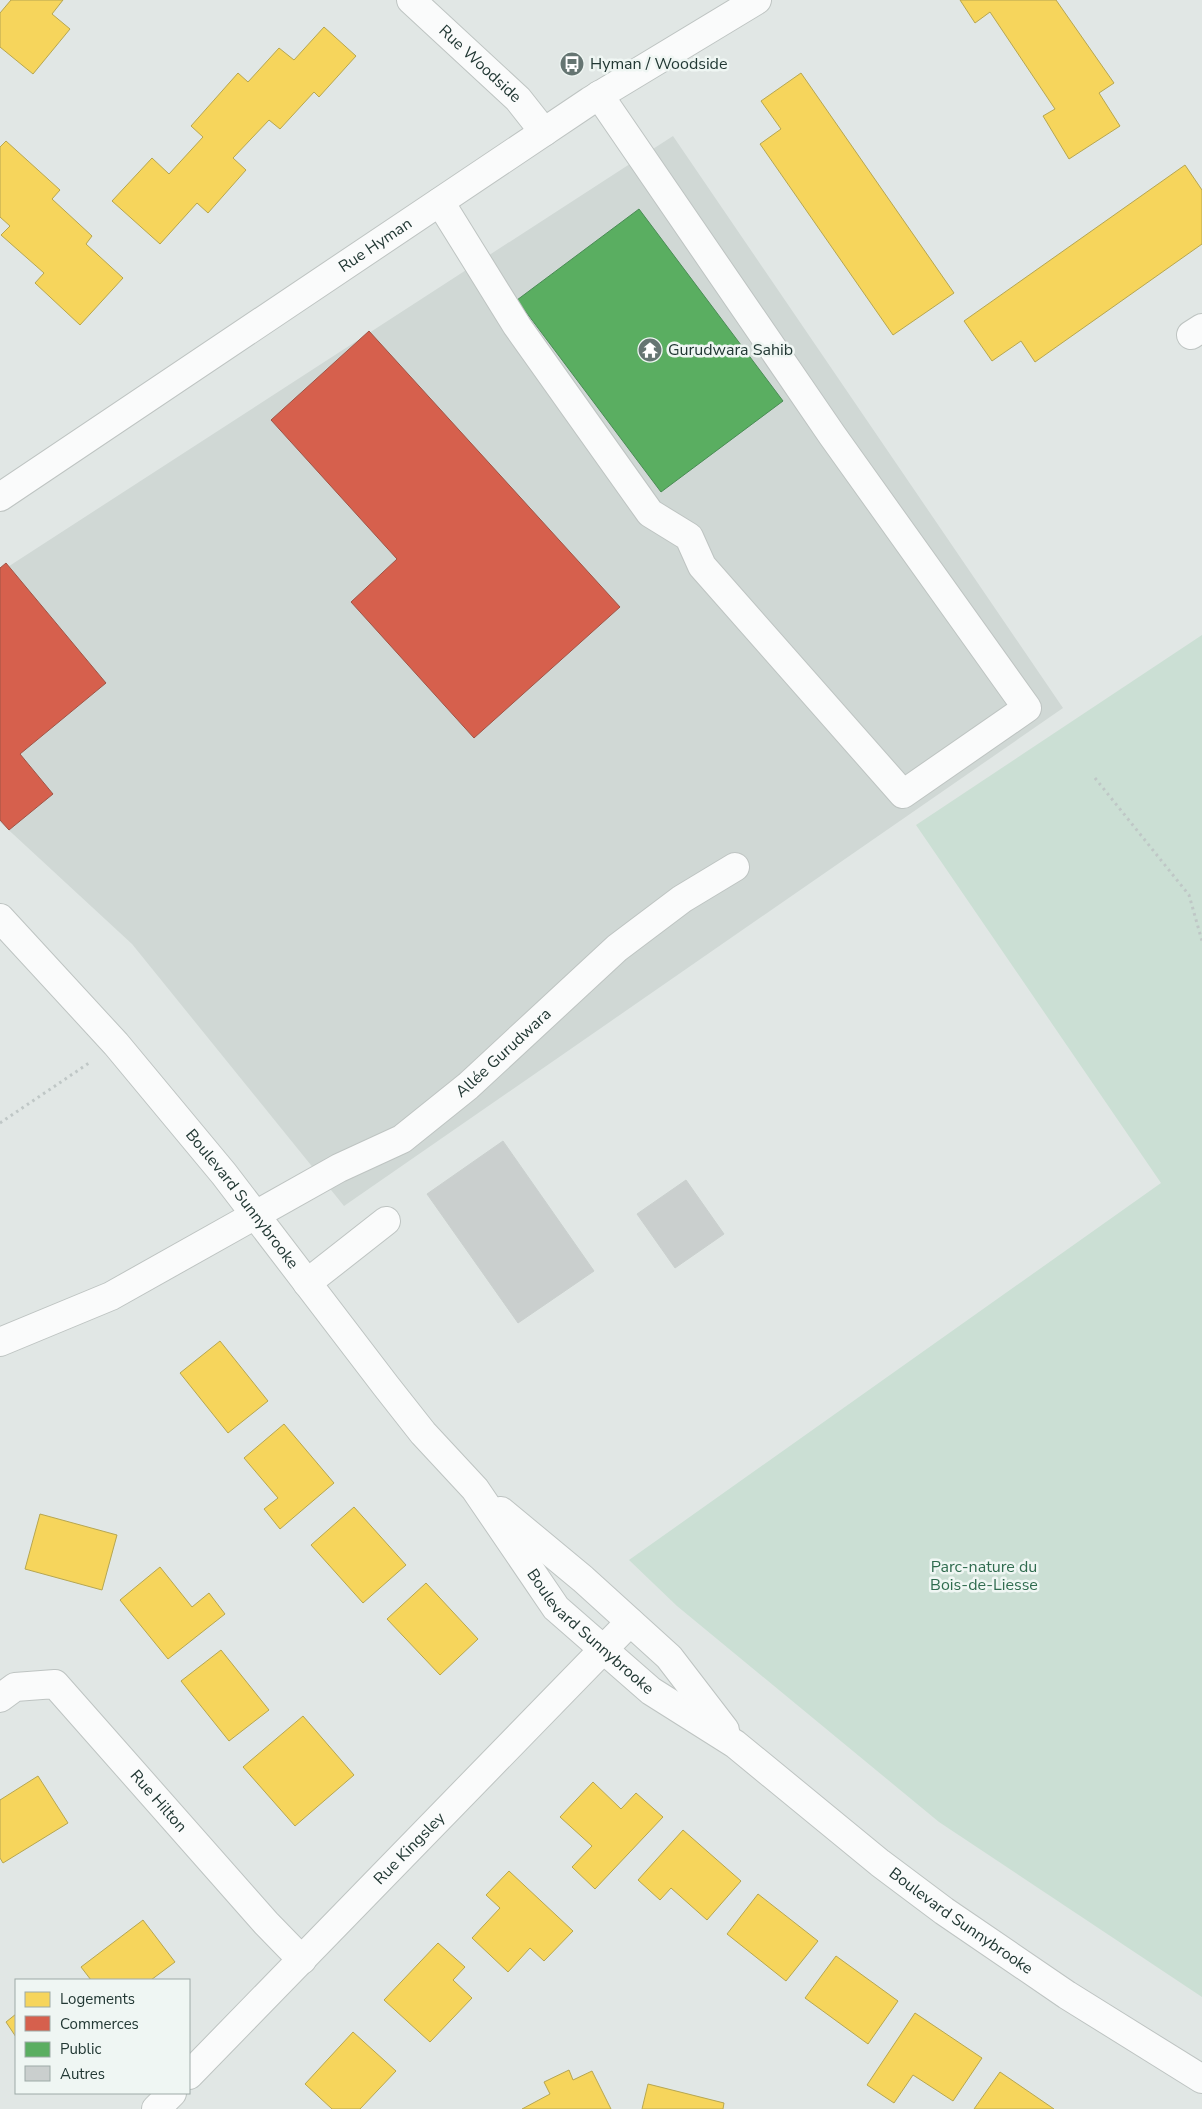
<svg xmlns="http://www.w3.org/2000/svg" width="1202" height="2109" viewBox="0 0 1202 2109" font-family="'Nunito Sans',sans-serif">
  <rect width="100%" height="100%" fill="#e1e7e5"/>
  <path fill="#d0d8d5" d="M673,136L1063,708L344,1206L132,944L0,822V572Z"/>
  <path fill="#cbdfd4" d="M1202,635V1997L939,1822L677,1606L629,1560L1161,1183L916,825Z"/>
  <path fill="#f6d55c" stroke="#b6a650" d="M11,0H63L52,14L70,29L33,74L0,47V13Z
    M960,0H1056L1114,83L1099,93L1120,126L1069,159L1043,116L1055,109L990,12L975,23Z
    M324,27L356,56L319,97L314,92L280,129L269,120L233,158L246,170L208,213L197,203L160,244L112,201L152,158L169,174L203,137L191,126L238,73L248,82L279,48L294,60Z
    M801,73L954,293L893,335L760,144L781,129L761,101Z
    M6,141L60,190L52,199L92,236L86,244L123,278L80,325L35,283L44,273L1,235L10,226L0,217V147Z
    M1185,165L1202,190V244L1035,362L1021,341L992,361L964,321Z
    M220,1341L268,1401L228,1433L180,1373Z
    M284,1424L334,1483L280,1529L264,1509L278,1498L244,1458Z
    M354,1507L406,1565L363,1603L311,1545Z
    M40,1514L117,1535L102,1590L25,1569Z
    M160,1567L192,1607L209,1593L225,1614L168,1659L120,1600Z
    M426,1583L478,1639L440,1675L387,1619Z
    M221,1650L269,1710L229,1741L181,1681Z
    M303,1716L354,1775L295,1826L243,1767Z
    M38,1776L68,1823L3,1863L0,1858V1800Z
    M593,1782L621,1809L636,1793L663,1817L595,1889L572,1867L592,1846L560,1817Z
    M683,1830L741,1881L707,1920L671,1888L660,1900L638,1880Z
    M509,1871L573,1931L544,1961L530,1948L508,1972L472,1938L500,1908L486,1895Z
    M758,1894L818,1941L786,1981L727,1934Z
    M143,1920L175,1962L151,1980H91L81,1967Z
    M438,1943L465,1967L453,1980L472,1998L430,2042L384,2000Z
    M836,1956L898,2001L868,2044L805,1998Z
    M915,2013L982,2058L953,2101L913,2075L894,2103L867,2085Z
    M16,2014V2037L6,2022Z
    M353,2032L396,2071L360,2109H332L305,2084Z
    M569,2070L573,2080L592,2071L611,2109H522L550,2094L544,2082Z
    M1000,2072L1054,2109H974Z
    M648,2084L724,2103L723,2109H642Z"/>
  <path fill="#d6604d" stroke="#a05446" d="M369,331L620,607L474,738L351,602L397,559L271,420Z
    M6,563L106,683L20,754L53,794L9,830L0,820V568Z"/>
  <path fill="#5aae61" stroke="#498b54" d="M639,209L783,401L661,492L517,300Z"/>
  <path fill="#cacfce" stroke="#cad0ce" d="M503,1141L594,1271L518,1323L427,1194Z
    M686,1180L724,1234L675,1268L637,1214Z"/>
  <g fill="none" stroke-linecap="round" stroke-linejoin="round">
    <defs>
      <g id="minor">
        <path id="s1" d="M411,0L518,99L544,132"/>
        <path d="M440,202L517,326L650,513L689,537L702,566L903,794L1027,708L832,435L599,95"/>
        <path d="M1191,335L1202,328"/>
        <path id="s2" d="M0,497L590,101L757,0"/>
        <path id="s3" d="M0,918L116,1044L224,1174L386,1386L423,1433L475,1489L556,1608L651,1691L735,1744L880,1863L944,1911L1067,1995L1202,2079"/>
        <path d="M307,1283L386,1221"/>
        <path id="s4" d="M0,1342L111,1296L339,1168L402,1139L468,1086L617,948L682,899L735,867"/>
        <path d="M501,1511L583,1579L669,1657L725,1730"/>
        <path id="s5" d="M0,1698L15,1687L55,1684L266,1923L302,1960"/>
        <path id="s6" d="M189,2075L630,1622"/>
        <path d="M156,2109L172,2093"/>
      </g>
    </defs>
    <use href="#minor" stroke="#bec4c2" stroke-width="30"/>
    <path stroke="#bfc7c6" stroke-width="3" stroke-dasharray="2.5 4" stroke-linecap="butt" d="M1095,778L1189,895L1202,941
      M0,1123L89,1063"/>
    <use href="#minor" stroke="#fafbfb" stroke-width="28"/>
  </g>
  <defs>
    <symbol id="bus-disc" viewBox="-11 -11 22 22"><circle r="9.5" fill="#657572" stroke="#eff6f3"/><path d="M-5-6H5V4H4V6H2V4H-2V6H-4V4H-5ZM-3.5-4V0h7V-4ZM-3.5 1.2v1.5H-2V1.2ZM2 1.2v1.5H3.5V1.2Z" fill="#fff"/></symbol>
    <symbol id="temple-disc" viewBox="-11 -11 22 22"><circle r="9.5" fill="#657572" stroke="#eff6f3"/><path d="M0-6L5-2H3V0L6.5 2.5H4V6H1.5V3h-3V6H-4V2.5H-6.5L-3 0V-2H-5Z" fill="#fff"/></symbol>
  </defs>
  <g fill-rule="evenodd">
    <use href="#bus-disc" x="558" y="50" width="28" height="28"/>
    <use href="#temple-disc" x="636" y="336" width="28" height="28"/>
  </g>
  <g text-anchor="middle" dominant-baseline="central" stroke-width="5" stroke-linejoin="round" paint-order="stroke">
    <g font-size="16" fill="#223834" stroke="#eff6f3">
      <text stroke="none"><textPath href="#s1" startOffset="94">Rue Woodside</textPath></text>
      <text stroke="none"><textPath href="#s2" startOffset="452">Rue Hyman</textPath></text>
      <text stroke="none"><textPath href="#s4" startOffset="584">Allée Gurudwara</textPath></text>
      <text stroke="none"><textPath href="#s3" startOffset="371">Boulevard Sunnybrooke</textPath></text>
      <text stroke="none"><textPath href="#s3" startOffset="928">Boulevard Sunnybrooke</textPath></text>
      <text stroke="none"><textPath href="#s5" startOffset="215">Rue Hilton</textPath></text>
      <text stroke="none"><textPath href="#s6" startOffset="316">Rue Kingsley</textPath></text>
      <text stroke="none"><textPath href="#s3" startOffset="1400">Boulevard Sunnybrooke</textPath></text>
    </g>
    <g font-size="16" fill="#223834" stroke="#eff6f3" text-anchor="start">
      <text x="590" y="64">Hyman / Woodside</text>
      <text x="668" y="350">Gurudwara Sahib</text>
    </g>
    <g font-size="16" fill="#2f6b4e" stroke="#eff6f3">
      <text x="984" y="1567">Parc-nature du<tspan x="984" dy="18">Bois-de-Liesse</tspan></text>
    </g>
  </g>
  <rect x="15" y="1979" width="175" height="115" fill="#eff6f3" stroke="#9daaa7"/>
  <rect x="25" y="1992" width="25" height="15" fill="#f6d55c" stroke="#9daaa7"/>
  <text x="60" y="2004" font-size="15" fill="#223834">Logements</text>
  <rect x="25" y="2016" width="25" height="15" fill="#d6604d" stroke="#9daaa7"/>
  <text x="60" y="2029" font-size="15" fill="#223834">Commerces</text>
  <rect x="25" y="2042" width="25" height="15" fill="#5aae61" stroke="#9daaa7"/>
  <text x="60" y="2054" font-size="15" fill="#223834">Public</text>
  <rect x="25" y="2066" width="25" height="15" fill="#cacfce" stroke="#9daaa7"/>
  <text x="60" y="2079" font-size="15" fill="#223834">Autres</text>
</svg>
